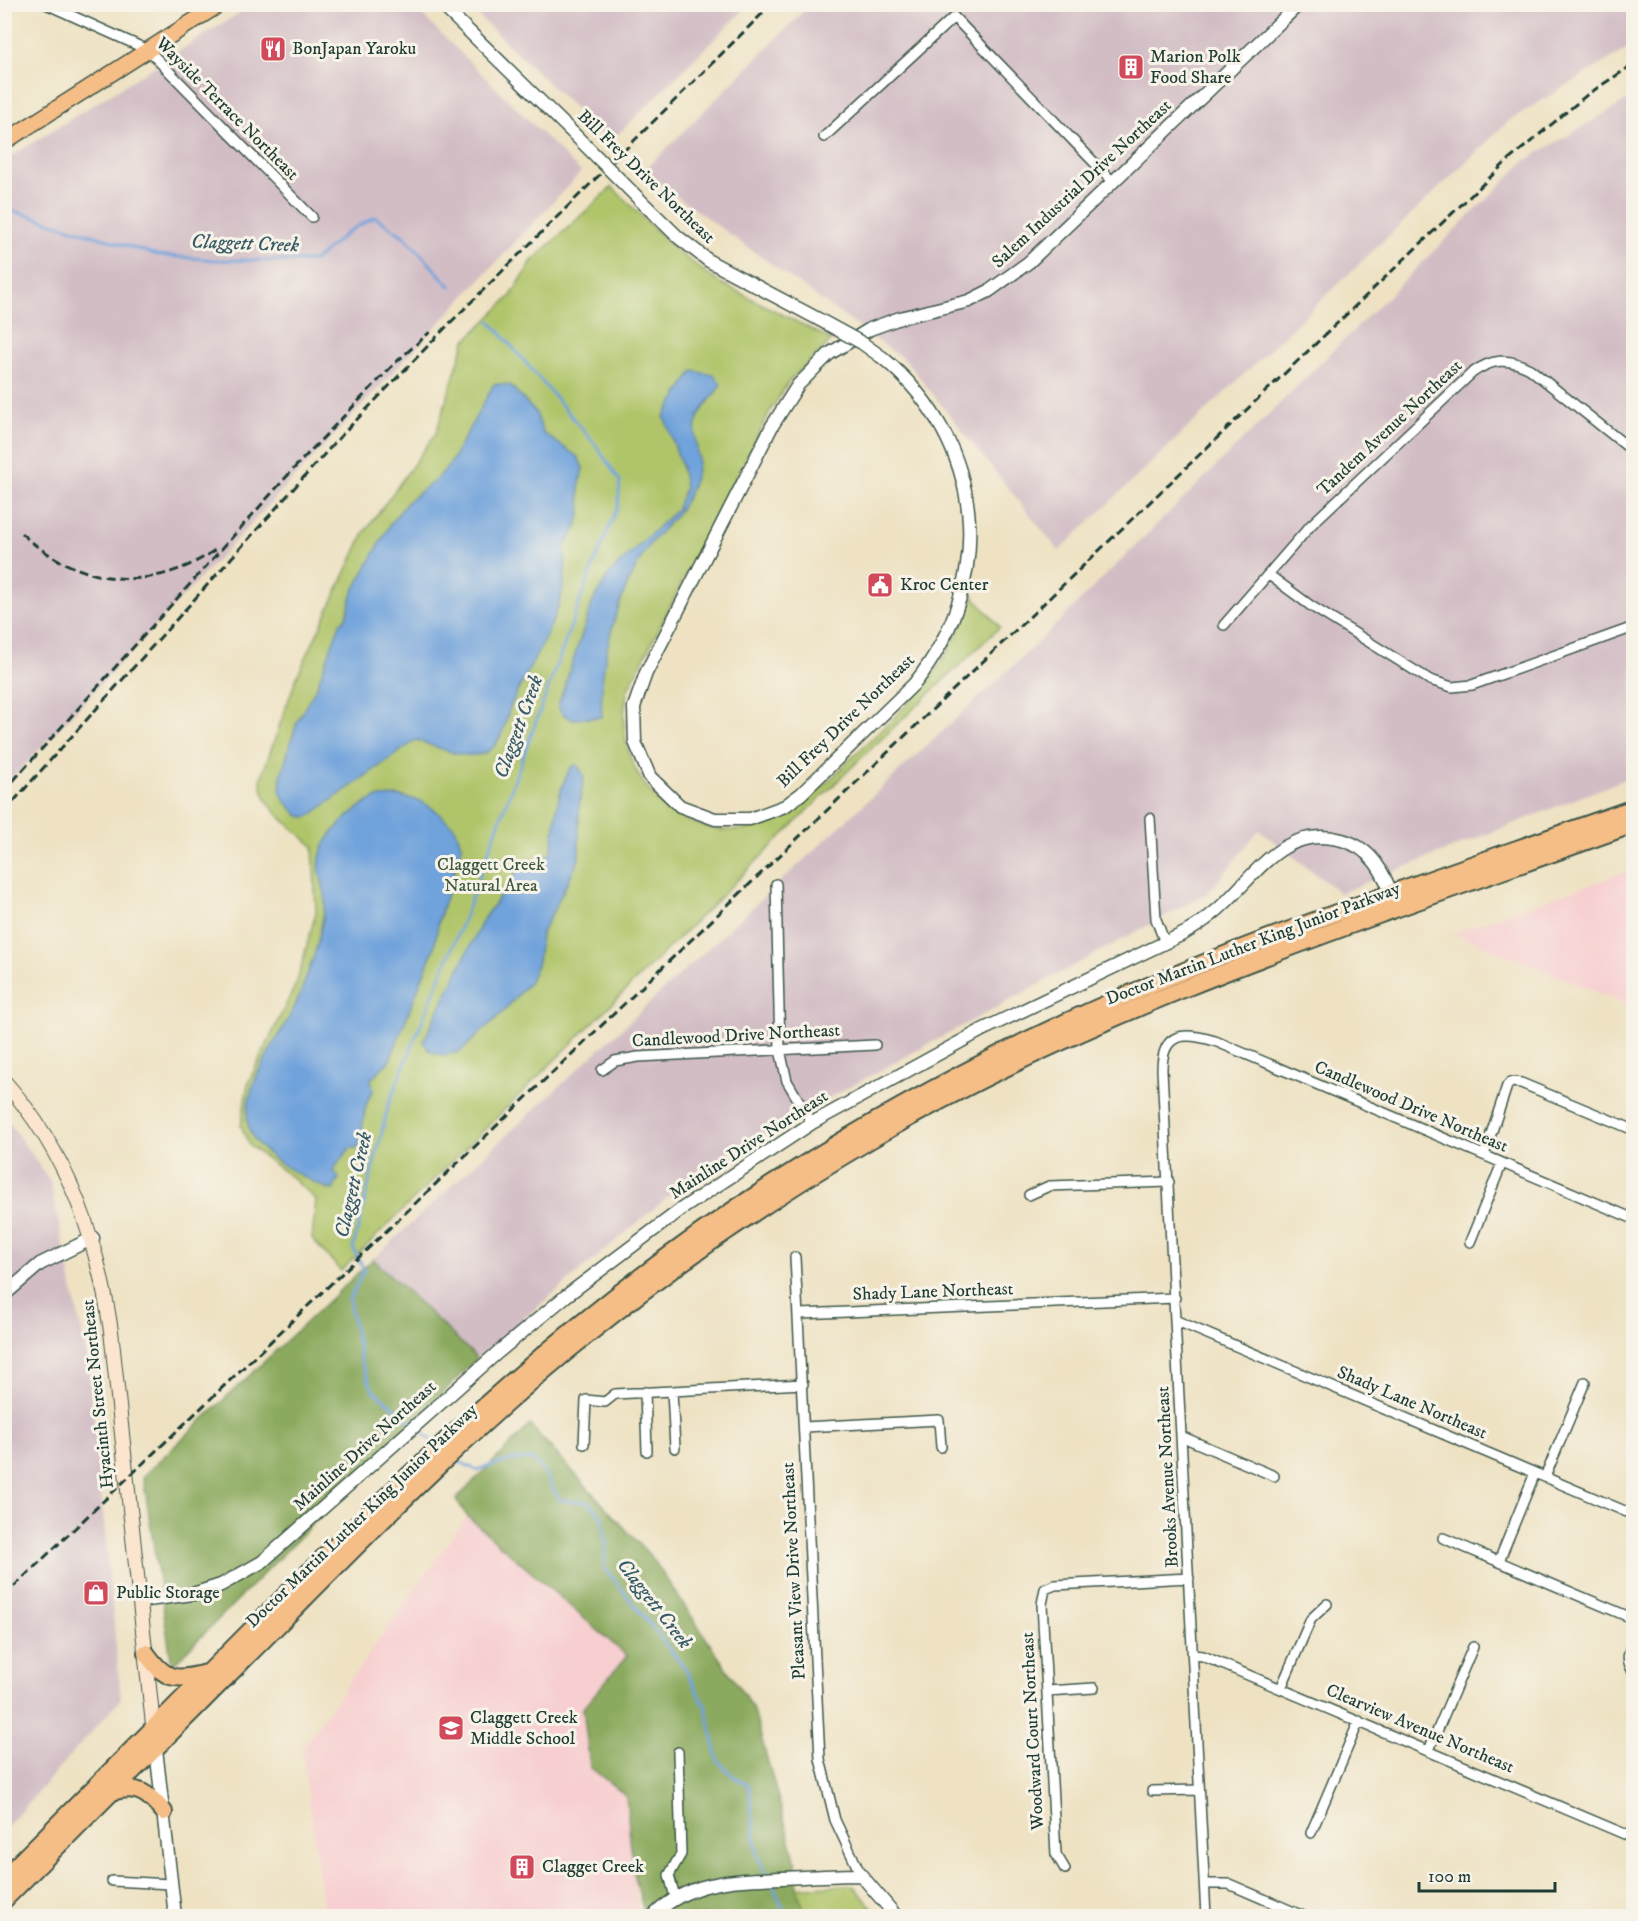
<svg xmlns="http://www.w3.org/2000/svg" width="1638" height="1921" viewBox="0 0 1638 1921" font-family="'IM FELL DW Pica',serif">
  <rect width="100%" height="100%" fill="#f7f3e8"/>
  <filter id="ink" filterUnits="userSpaceOnUse"><feTurbulence type="fractalNoise" baseFrequency=".0167" numOctaves="2"/><feDisplacementMap in="SourceGraphic" scale="12" xChannelSelector="R" yChannelSelector="G"/><feConvolveMatrix kernelMatrix="1 2 1 2 8 2 1 2 1" color-interpolation-filters="sRGB"/></filter>
  <filter id="wash" filterUnits="userSpaceOnUse"><feTurbulence type="fractalNoise" baseFrequency=".008" numOctaves="4" result="noise"/><feDisplacementMap in="SourceGraphic" scale="24" xChannelSelector="R" yChannelSelector="G"/><feGaussianBlur stdDeviation="1.35" result="paint"/><feColorMatrix in="noise" values="0 0 0 0 0 0 0 0 0 0 0 0 0 0 0 0 0 1.4 0 .05"/><feComposite in="paint" operator="in"/></filter>
  <g filter="url(#wash)">
    <rect width="100%" height="100%" fill="#eee2c3"/>
    <path fill="#f7cfd0" d="M1633,869V1007L1453,933Z
      M467,1516L627,1657L590,1767L626,1796L638,1912L634,1916H324L302,1748Z"/>
    <path fill="#d2bdc5" d="M411,4L581,172L5,786L4,161L252,5Z
      M467,5H749L610,142Z
      M810,5H1633V45L1510,120L1059,551L906,361L643,172Z
      M1633,97V776L1340,893L1259,830L1208,893L707,1164L477,1358L373,1259L1028,652L1525,161Z
      M4,1115L50,1181L89,1367L121,1699L5,1829Z"/>
    <path fill="#b0c56a" stroke="#68814f" stroke-width="1.5" d="M612,187L678,252L717,281L832,340L790,380L770,411L628,689C619,728 626,764 652,794C667,812 688,823 710,828C775,842 817,792 859,751C910,703 952,665 972,595L1000,627L854,765L341,1271L312,1239L316,1200L294,1179L250,1146L241,1126L248,1083L297,982L316,912L313,846C294,828 259,806 261,778L296,679L364,533L436,433L465,341L511,296L532,261Z
      M853,1885L879,1916H666L723,1891Z"/>
    <path fill="#8caa5e" stroke="#567449" stroke-width="1.5" d="M373,1259L477,1358L172,1666L143,1476Z
      M530,1425L653,1559L753,1708L796,1862L797,1891L807,1916H645L633,1870L626,1796L590,1767L583,1708L627,1656L467,1516L456,1499Z"/>
    <path fill="#70a2db" stroke="#487088" stroke-width="1.5" d="M693,371L714,375L721,384C715,396 703,406 698,418C692,432 697,444 698,458C699,468 692,488 687,497C678,518 660,529 648,547C617,594 598,661 602,717L572,719L562,714L558,706L593,601L610,573L676,510L685,488L681,464L664,416Z
      M494,384L510,385L536,413L543,433L578,457L583,468L579,488L581,512L575,531L564,547C574,603 533,656 511,705C505,720 503,743 487,752C466,762 436,746 416,740L308,817L299,816L284,800L280,790L281,775L297,722L317,686L340,624L346,618L353,592L391,523L408,501L437,479L450,464Z
      M578,765L584,777L579,805V859L541,935L538,962L530,981L504,1011L460,1052L442,1055L430,1051L423,1042L484,918L524,862L542,859L551,852C558,819 553,797 572,766Z
      M399,796L421,801L435,810L455,828L462,847L439,919L434,948L390,1060L371,1079L373,1091C361,1107 365,1129 358,1148H350L333,1170L339,1178L333,1190L326,1188C302,1177 252,1153 248,1124C242,1086 277,1041 294,1008C302,991 308,971 315,953C318,941 327,906 325,895C321,874 314,863 326,842C337,824 357,807 376,798C383,796 392,797 399,796Z"/>
    <g fill="none" stroke-linecap="round" stroke-linejoin="round">
      <path stroke="#70a2db" stroke-width="3" d="M4,208L157,255L215,260L314,261L349,231L375,217L405,237L450,286
        M414,1424L373,1390L361,1362L349,1300L364,1270L353,1248L389,1103L465,916L591,571L618,506L620,481L595,444L490,321
        M419,1428L435,1445
        M455,1459L476,1470L511,1460L532,1459C546,1470 550,1486 560,1500L588,1502L603,1518L606,1545L604,1567L685,1668L706,1708L718,1761L734,1777L749,1786L757,1854L767,1875
        M772,1883L786,1916"/>
    </g>
  </g>
  <g filter="url(#ink)">
    <g fill="none" stroke-linecap="round" stroke-linejoin="round">
      <defs>
        <path id="minor" d="M46,4L148,50L312,217
          M824,137L954,17L1113,182
          M1269,575L1311,606L1430,680L1452,687L1472,685L1634,627
          M1224,625L1311,525L1472,373C1491,359 1508,357 1530,369L1634,452
          M1150,818L1156,919L1165,943
          M776,884L780,1050L787,1081L812,1123
          M602,1070L615,1061L638,1057L875,1045
          M1484,1155L1507,1086L1511,1082L1521,1083L1634,1130
          M1029,1195L1049,1186L1169,1182
          M1470,1242L1502,1163
          M795,1257L820,1759L835,1820L861,1875
          M800,1314L1175,1298
          M1177,1321L1634,1515
          M672,1391L675,1448
          M645,1392L647,1451
          M804,1427L939,1420L941,1447
          M1183,1437L1274,1476
          M584,1444L586,1400L605,1402L615,1394L803,1384
          M1545,1477L1585,1382
          M1443,1538L1634,1619
          M1499,1561L1535,1473
          M1634,1638C1628,1652 1625,1660 1634,1673
          M1193,1655L1203,1656L1634,1838
          M1281,1688L1311,1619L1327,1604
          M1047,1691L1094,1688
          M1429,1750L1473,1647
          M1152,1791L1199,1790
          M1311,1833L1359,1721
          M1065,1869L1056,1854L1042,1604L1045,1589L1055,1585L1189,1578
          M112,1881L171,1884
          M1205,1884H1229L1303,1916
          M675,1897L669,1875L681,1854L678,1752
          M1206,1916L1162,1070C1162,1031 1185,1032 1215,1041L1634,1219"/>
        <path id="tertiary" d="M441,4L574,134
          M640,200L678,237L709,261L820,320
          M883,358C986,444 997,579 915,683L801,794L785,806L750,819H715L680,806L650,777L635,742L634,707L646,673L772,426L798,385L829,354L870,329L900,318L969,301L989,291L1029,262L1299,4
          M4,1295L40,1264L93,1238
          M140,1601L193,1594L221,1585L262,1562L497,1353L566,1296L683,1208L812,1123L982,1030L1185,933C1201,924 1215,913 1228,900C1262,866 1289,825 1342,840C1372,848 1384,873 1394,900
          M156,1749L175,1916
          M653,1916C689,1880 734,1880 782,1878C808,1877 834,1875 861,1875L896,1916"/>
        <path id="secondary" d="M4,1081C68,1153 97,1237 111,1331L154,1734"/>
        <path id="primary" d="M4,142L220,4"/>
        <path id="trunk" d="M146,1653C166,1681 175,1681 207,1673
          M112,1792C137,1784 148,1793 164,1812
          M4,1878C86,1795 168,1713 250,1631C416,1463 586,1301 787,1175C865,1125 947,1080 1030,1039C1224,946 1431,880 1634,808
          M4,1900C101,1803 197,1707 293,1610C389,1513 484,1417 591,1332C679,1261 773,1197 870,1140C1110,1000 1374,918 1634,824"/>
      </defs>
      <use href="#minor" stroke="#3e5649" stroke-width="12"/>
      <use href="#tertiary" stroke="#3e5649" stroke-width="15"/>
      <use href="#secondary" stroke="#3e5649" stroke-width="16"/>
      <use href="#primary" stroke="#3e5649" stroke-width="18"/>
      <use href="#trunk" stroke="#3e5649" stroke-width="20"/>
      <use href="#minor" stroke="#fff" stroke-width="9"/>
      <use href="#tertiary" stroke="#fff" stroke-width="12"/>
      <use href="#secondary" stroke="#fbe5cf" stroke-width="14"/>
      <use href="#primary" stroke="#f6be87" stroke-width="15"/>
      <use href="#trunk" stroke="#f6be87" stroke-width="16"/>
      <path stroke="#1f3d34" stroke-width="3" stroke-dasharray="9 4.5" stroke-linecap="butt" d="M21,533C78,585 150,595 215,550
        M4,791L298,464L394,364L430,332
        M4,812L338,439L449,324L772,4
        M4,1596L1504,164L1588,94L1634,64"/>
      <defs>
        <path id="tertiary-bridge" d="M574,134L640,200
          M820,320L862,343L883,358"/>
      </defs>
      <use href="#tertiary-bridge" stroke="#3e5649" stroke-width="15" stroke-linecap="butt"/>
      <use href="#tertiary-bridge" stroke="#fff" stroke-width="12"/>
    </g>
  </g>
  <defs>
    <symbol id="restaurant-square" viewBox="-11 -11 22 22"><rect x="-9" y="-9" width="18" height="18" rx="4" fill="#d1495b" stroke="#f7f3e8"/><path d="M-5-6h1v4h1v-4h1v4h1v-4h1v5L-1.5 .5V6h-2V.5L-5-1ZM5-6V6H3V1.5H1.5Q1.5-4 5-6Z" fill="#fff"/></symbol>
    <symbol id="building-square" viewBox="-11 -11 22 22"><rect x="-9" y="-9" width="18" height="18" rx="4" fill="#d1495b" stroke="#f7f3e8"/><path d="M-4-6H4V6H1V3H-1V6H-4ZM-2.5-4.3h1.7v1.8h-1.7ZM.8-4.3h1.7v1.8H.8ZM-2.5-1h1.7V.8h-1.7ZM.8-1h1.7V.8H.8Z" fill="#fff"/></symbol>
    <symbol id="civic-square" viewBox="-11 -11 22 22"><rect x="-9" y="-9" width="18" height="18" rx="4" fill="#d1495b" stroke="#f7f3e8"/><path d="M-.6-6.5H3V-4.5H.6V-3L4-1V1h2V6H-6V1h2V-1L-.6-3ZM-1.2 2.5V6h2.4V2.5Z" fill="#fff"/></symbol>
    <symbol id="shop-square" viewBox="-11 -11 22 22"><rect x="-9" y="-9" width="18" height="18" rx="4" fill="#d1495b" stroke="#f7f3e8"/><path d="M-5-2.5h2.3a2.7 3.5 0 0 1 5.4 0H5L5.5 6h-11ZM-1.5-2.5h3a1.5 2.3 0 0 0-3 0Z" fill="#fff"/></symbol>
    <symbol id="school-square" viewBox="-11 -11 22 22"><rect x="-9" y="-9" width="18" height="18" rx="4" fill="#d1495b" stroke="#f7f3e8"/><path d="M0-5L7-2L0 1L-7-2ZM-4 1L0 2.5L4 1V4Q0 6-4 4Z" fill="#fff"/></symbol>
  </defs>
  <g fill-rule="evenodd">
    <use href="#restaurant-square" x="258" y="34" width="30" height="30"/>
    <use href="#building-square" x="1116" y="52" width="30" height="30"/>
    <use href="#civic-square" x="865" y="570" width="30" height="30"/>
    <use href="#shop-square" x="81" y="1578" width="30" height="30"/>
    <use href="#school-square" x="436" y="1713" width="30" height="30"/>
    <use href="#building-square" x="507" y="1852" width="30" height="30"/>
  </g>
  <g text-anchor="middle" dominant-baseline="central" stroke-width="6" stroke-linejoin="round" paint-order="stroke">
    <g font-size="18" fill="#1f3d34" stroke="#f7f3e8" text-anchor="start">
      <text x="292" y="49">BonJapan Yaroku</text>
      <text x="1150" y="57">Marion Polk<tspan x="1150" dy="21">Food Share</tspan></text>
      <text x="900" y="585">Kroc Center</text>
      <text x="116" y="1593">Public Storage</text>
      <text x="470" y="1718">Claggett Creek<tspan x="470" dy="21">Middle School</tspan></text>
      <text x="542" y="1867">Clagget Creek</text>
    </g>
    <g font-size="18" fill="#1f3d34" stroke="#f7f3e8">
      <text transform="translate(227 109) rotate(45)">Wayside Terrace Northeast</text>
      <text transform="translate(646 177) rotate(44)">Bill Frey Drive Northeast</text>
      <text transform="translate(1082 184) rotate(-43)">Salem Industrial Drive Northeast</text>
      <text transform="translate(1390 428) rotate(-43)">Tandem Avenue Northeast</text>
      <text transform="translate(846 721) rotate(-44)">Bill Frey Drive Northeast</text>
      <text transform="translate(1253 944) rotate(-21)">Doctor Martin Luther King Junior Parkway</text>
      <text transform="translate(736 1036) rotate(-3)">Candlewood Drive Northeast</text>
      <text transform="translate(1411 1107) rotate(23)">Candlewood Drive Northeast</text>
      <text transform="translate(749 1145) rotate(-33)">Mainline Drive Northeast</text>
      <text transform="translate(933 1292) rotate(-2)">Shady Lane Northeast</text>
      <text transform="translate(98 1394) rotate(-96)">Hyacinth Street Northeast</text>
      <text transform="translate(1412 1403) rotate(23)">Shady Lane Northeast</text>
      <text transform="translate(365 1446) rotate(-42)">Mainline Drive Northeast</text>
      <text transform="translate(1168 1477) rotate(-93)">Brooks Avenue Northeast</text>
      <text transform="translate(362 1516) rotate(-44)">Doctor Martin Luther King Junior Parkway</text>
      <text transform="translate(794 1571) rotate(-93)">Pleasant View Drive Northeast</text>
      <text transform="translate(1420 1729) rotate(23)">Clearview Avenue Northeast</text>
      <text transform="translate(1033 1731) rotate(-93)">Woodward Court Northeast</text>
    </g>
    <g font-size="18" fill="#3c583f" stroke="#f7f3e8">
      <text x="491" y="865">Claggett Creek<tspan x="491" dy="21">Natural Area</tspan></text>
    </g>
    <g font-size="20" font-style="italic" fill="#375b66" stroke="#f7f3e8">
      <text transform="translate(245 244) rotate(2)">Claggett Creek</text>
      <text transform="translate(519 727) rotate(-70)">Claggett Creek</text>
      <text transform="translate(354 1185) rotate(-77)">Claggett Creek</text>
      <text transform="translate(654 1604) rotate(52)">Claggett Creek</text>
    </g>
  </g>
  <rect width="1638" height="1921" fill="none" stroke="#f7f3e8" stroke-width="24"/>
  <path d="M1419 1882v9h136v-9" fill="none" stroke="#1f3d34" stroke-width="3"/>
  <text x="1428" y="1882" font-size="18" fill="#1f3d34" stroke="#f7f3e8" stroke-width="4.5" paint-order="stroke">100 m</text>
</svg>
